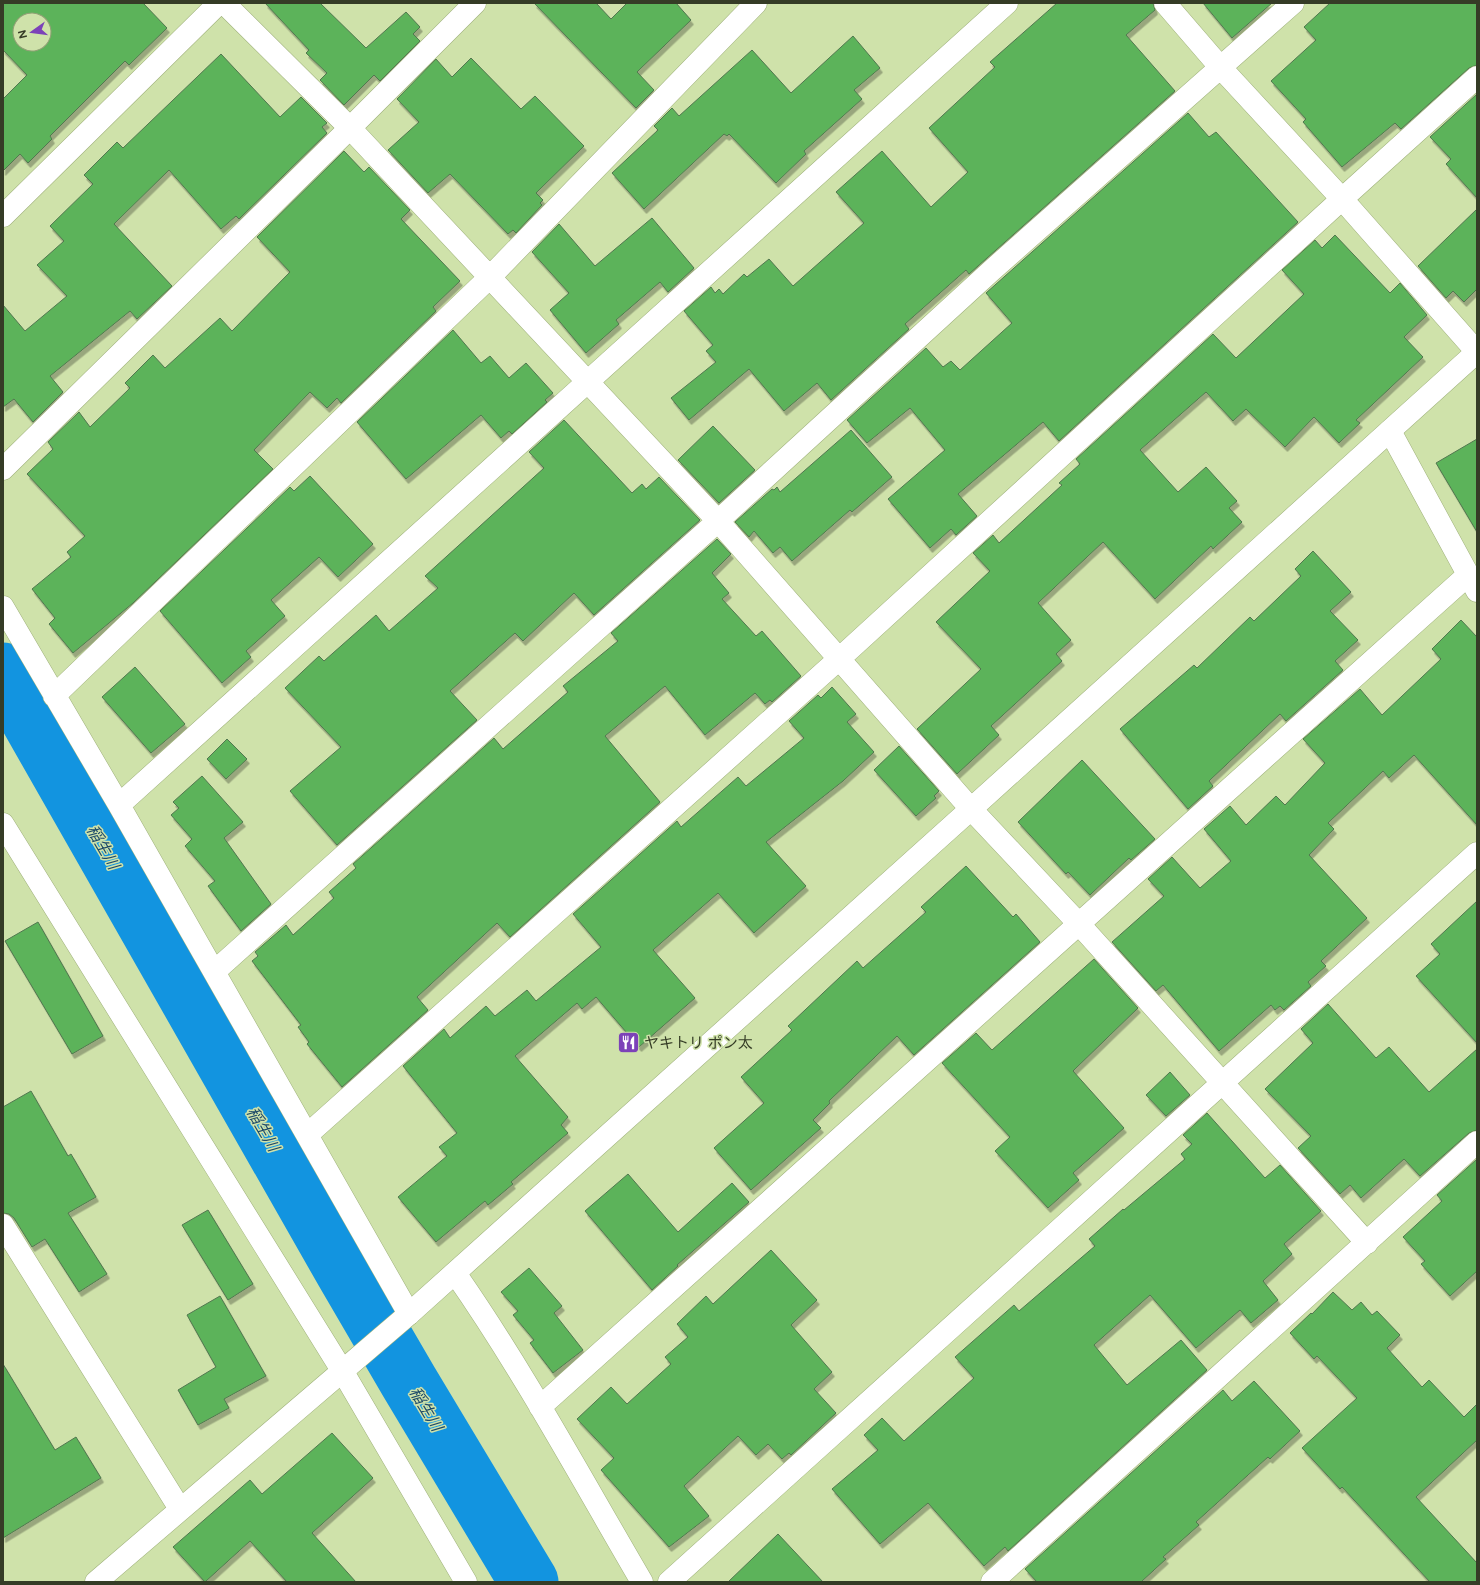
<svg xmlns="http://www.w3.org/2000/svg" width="1480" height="1585" viewBox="0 0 1480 1585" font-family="Figtree,'Noto Sans JP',sans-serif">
  <defs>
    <filter id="shadow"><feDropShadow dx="2.5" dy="4.5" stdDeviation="0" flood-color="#0004"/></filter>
  </defs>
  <rect width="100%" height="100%" fill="#cfe2aa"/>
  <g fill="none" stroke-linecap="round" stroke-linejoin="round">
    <path stroke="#1294e0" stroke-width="59" d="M3,672L346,1274L409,1382L529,1582"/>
  </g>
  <path fill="#5cb35a" stroke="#51774f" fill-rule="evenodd" filter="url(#shadow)" d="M3,3H143L167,28L129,65L125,61L50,136L52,139L28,163L20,154L3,171V99L27,75L3,50ZM20,20H44V44H20Z
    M265,3H320L366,48L406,12L420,27L413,34L420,41L380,81L374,75L344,105L320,80L327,73L306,53L309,50Z
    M534,3H596L611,19L627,3H676L691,20L637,72L654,90L636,108Z
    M1057,3H1153L1155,10L1126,35L1175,91L969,274L966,270L905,324L909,329L831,400L817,383L784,411L749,369L689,420L671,398L716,362L706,351L713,345L684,311L711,287L715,293L719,289L723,294L744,274L747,277L769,259L793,286L864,223L836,192L882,151L931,207L968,172L929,128L995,67L990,62Z
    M1203,3H1272L1232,38Z
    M1330,3H1477V65L1469,68L1401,129L1395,123L1342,167L1303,122L1306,119L1271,81L1316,40L1304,27Z
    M853,36L880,68L854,90L862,99L804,151L806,154L776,183L729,134L727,136L724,134L644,209L612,173L658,130L654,126L672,108L679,116L752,50L791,93Z
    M221,54L280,117L301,97L327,123L322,127L327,133L239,219L236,216L221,229L169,170L114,224L172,286L137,319L130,311L50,376L63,392L33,422L14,399L3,407V305L25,331L67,296L37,265L64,241L50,226L93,184L84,175L117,142L123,148Z
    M471,58L521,109L535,96L584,146L536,193L543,200L540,203L542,205L516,233L513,230L508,234L450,174L428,193L388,150L419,122L397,99L436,59L452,77Z
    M1477,94V198L1446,164L1451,159L1430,137Z
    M1188,113L1209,137L1216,132L1298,222L1059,441L1043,422L958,494L977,516L956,535L951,529L930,548L888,499L945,450L910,408L867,443L847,420L926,348L943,367L951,361L960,370L1012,323L986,293Z
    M344,151L364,172L369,167L410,210L401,219L460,281L433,307L436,311L341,403L337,398L327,408L310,392L254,450L273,469L133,603L73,653L49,624L55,618L32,589L71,557L67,552L85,536L27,474L53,449L48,442L79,412L90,427L130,388L125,383L153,355L165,368L220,318L232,331L290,272L257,237Z
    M1477,209V289L1464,302L1453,291L1446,298L1418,266Z
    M652,218L694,268L668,292L660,282L616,320L619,324L586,353L550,310L569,293L532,252L559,224L595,266Z
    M1335,235L1390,293L1400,283L1427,315L1404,337L1423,357L1356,420L1360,423L1339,443L1314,417L1285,447L1246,409L1233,421L1206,392L1140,450L1178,492L1206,467L1237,501L1229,508L1242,522L1213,549L1211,546L1155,599L1103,542L1038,603L1071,640L1056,654L1062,661L991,726L999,735L957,774L917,729L981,669L936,622L990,571L973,553L993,535L999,543L1062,485L1059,483L1080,464L1076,459L1213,334L1236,358L1304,294L1282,270L1315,240L1322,248Z
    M453,330L481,363L490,356L509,378L526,363L553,393L545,400L547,402L512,434L509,431L501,438L481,415L406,479L357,422Z
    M564,420L632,493L642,484L646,489L659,477L700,520L594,615L574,593L523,641L515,633L450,691L477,720L337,845L290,791L341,747L285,688L319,656L324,661L376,615L389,631L438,588L425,576L544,468L529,452Z
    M713,426L755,470L719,503L678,460Z
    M851,430L892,477L852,512L850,510L792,561L780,547L773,553L754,531L749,537L735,522L772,489L774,490L777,487L780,492Z
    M1477,439V532L1436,463Z
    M310,476L373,544L338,577L319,557L271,600L285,616L246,651L251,657L222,683L160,611L290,487L294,491Z
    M717,539L731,554L712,573L729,593L722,599L756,636L762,631L801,676L772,702L770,700L765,704L755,693L705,735L665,686L605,736L660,802L510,937L497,923L417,997L428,1010L342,1087L307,1044L309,1042L298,1027L301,1025L252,961L258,956L255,952L286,925L293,935L334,898L329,892L356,868L353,864L494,738L503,749L568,692L563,686L618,641L611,633Z
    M1313,551L1351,592L1330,611L1358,640L1335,661L1343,670L1286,721L1280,714L1209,781L1213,786L1188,809L1120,729L1194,665L1197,668L1250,617L1254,621L1301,576L1295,569Z
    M1461,620L1477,637V825L1414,755L1389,778L1383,771L1328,823L1334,829L1309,855L1367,918L1321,961L1326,966L1308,982L1311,986L1284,1010L1280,1006L1275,1010L1271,1005L1219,1051L1163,985L1156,991L1112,942L1164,896L1148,879L1172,857L1200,888L1231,861L1204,829L1230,806L1246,825L1276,796L1285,805L1325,763L1303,739L1360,689L1382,715L1441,659L1432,649Z
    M135,667L185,724L151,753L102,697Z
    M832,687L856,714L847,722L874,752L843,781L766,842L806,886L754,933L718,893L653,950L695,998L639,1047L596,997L582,1009L577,1003L515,1056L568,1117L561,1125L568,1133L511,1182L513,1184L488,1205L485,1201L436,1242L398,1197L447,1156L439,1147L457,1133L403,1066L444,1029L450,1038L486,1006L495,1016L527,990L536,1001L601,947L573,914L677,821L681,827L738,777L746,786L804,738L789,721L818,695L821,698Z
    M227,739L247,759L226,779L207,759Z
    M899,746L939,791L934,796L936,798L916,816L874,770Z
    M1082,760L1155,839L1131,860L1129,858L1090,895L1068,872L1066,874L1018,822Z
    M202,776L243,822L224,838L271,904L241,931L208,886L215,881L185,846L192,839L171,815L179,808L173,802Z
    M966,866L1013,917L1016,914L1040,942L914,1055L897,1036L829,1101L830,1103L813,1120L821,1128L751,1190L714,1148L764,1103L741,1077L792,1030L788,1026L857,961L863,968L926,912L921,907Z
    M1477,901V1043L1416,976L1440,954L1431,944Z
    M38,922L103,1036L72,1054L5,941Z
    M1094,959L1138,1008L1073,1071L1124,1128L1073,1173L1079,1180L1048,1208L995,1151L1010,1137L942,1063L976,1033L992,1050Z
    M1328,1004L1376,1058L1389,1047L1429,1092L1477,1049V1130L1469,1133L1420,1176L1404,1159L1361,1198L1350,1185L1340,1194L1298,1148L1311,1136L1265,1089L1313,1043L1301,1029Z
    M1170,1072L1190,1095L1166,1116L1146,1095Z
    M31,1091L68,1156L71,1154L96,1197L68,1213L107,1274L79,1292L45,1239L32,1247L14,1218L9,1214L3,1213V1107Z
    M1207,1113L1265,1178L1280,1165L1321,1211L1284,1244L1292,1254L1263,1281L1278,1300L1251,1323L1240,1310L1196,1348L1150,1295L1094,1345L1127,1385L1181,1340L1207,1370L1008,1551L1005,1547L984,1566L928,1503L880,1544L832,1489L878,1450L864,1435L882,1418L904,1441L974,1378L955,1357L1014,1305L1019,1311L1095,1246L1089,1239L1123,1209L1124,1210L1185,1159L1181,1154L1192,1144L1183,1135Z
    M1477,1159V1271L1450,1296L1421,1264L1425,1261L1403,1237L1442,1201L1437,1195Z
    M628,1174L678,1232L732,1183L749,1202L677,1265L678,1266L652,1290L585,1211Z
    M208,1210L253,1284L228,1300L182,1225Z
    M771,1250L817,1300L791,1325L832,1372L814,1389L836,1413L791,1455L789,1453L782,1459L768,1444L756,1455L738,1436L684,1486L709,1516L669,1547L601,1470L614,1458L577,1419L611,1387L627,1404L671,1364L665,1357L688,1337L677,1324L706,1296L713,1304Z
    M529,1268L562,1306L554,1313L583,1350L553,1373L530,1343L534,1340L513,1315L518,1311L501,1292Z
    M1333,1292L1352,1310L1361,1302L1372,1315L1377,1311L1400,1335L1387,1348L1422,1387L1429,1380L1464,1417L1477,1404V1440L1416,1497L1477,1563V1582H1430L1342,1487L1340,1489L1302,1448L1357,1398L1317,1356L1314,1359L1290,1333L1311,1313L1312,1314Z
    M220,1296L266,1376L224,1399L229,1408L198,1425L178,1390L216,1367L187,1315Z
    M3,1364L55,1450L76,1437L101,1478L3,1538Z
    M1254,1381L1300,1431L1270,1459L1268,1457L1196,1522L1199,1525L1163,1557L1166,1559L1141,1582H1037L1025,1569L1223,1390L1232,1401Z
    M332,1433L373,1478L312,1533L356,1582H287L250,1541L205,1582L173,1547L250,1480L262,1494Z
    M778,1534L823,1582H728Z"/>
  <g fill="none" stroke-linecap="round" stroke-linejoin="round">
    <defs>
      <path id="street" d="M224,3L350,128L718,521L971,809L1079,924L1367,1243
        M1165,3L1221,68L1342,199L1477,352
        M3,216L219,3
        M1390,431L1477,591
        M3,469L350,128L475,3
        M3,607L119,805L409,1314
        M54,696L490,277L756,3
        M119,805L1007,3
        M3,824L343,1372L466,1582
        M215,971L718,521L991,271L1293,3
        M307,1135L839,659L1342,199L1477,77
        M3,1225L180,1509
        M455,1273C524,1372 581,1478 642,1582
        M540,1407L1468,575
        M669,1582L1477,853
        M992,1582L1477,1142"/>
      <path id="secondary" d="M96,1582L409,1314L971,809L1477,352"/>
    </defs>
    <use href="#street" stroke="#9fb17b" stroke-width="23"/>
    <use href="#secondary" stroke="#9fb17b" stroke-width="23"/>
    <use href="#street" stroke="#fff" stroke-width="22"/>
    <use href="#secondary" stroke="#fff" stroke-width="22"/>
  </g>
  <defs>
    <symbol id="restaurant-square" viewBox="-11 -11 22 22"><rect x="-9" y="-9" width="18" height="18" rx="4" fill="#7c42b8" stroke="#cfe2aa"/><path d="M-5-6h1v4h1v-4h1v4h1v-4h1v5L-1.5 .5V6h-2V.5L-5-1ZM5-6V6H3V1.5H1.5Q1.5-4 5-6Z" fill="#fff"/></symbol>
  </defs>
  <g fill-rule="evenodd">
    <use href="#restaurant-square" x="616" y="1030" width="25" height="25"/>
  </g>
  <g text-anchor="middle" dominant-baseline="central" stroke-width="3" stroke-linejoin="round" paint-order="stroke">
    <g font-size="15" fill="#353c26" stroke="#cfe2aa" text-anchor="start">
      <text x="644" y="1043">ヤキトリ ポン太</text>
    </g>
    <g font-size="16" font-style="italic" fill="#1d4969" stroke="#cfe2aa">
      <text transform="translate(103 847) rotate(60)">稲生川</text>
      <text transform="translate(263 1129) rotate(60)">稲生川</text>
      <text transform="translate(426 1409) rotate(59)">稲生川</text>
    </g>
  </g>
  <rect width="1480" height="1585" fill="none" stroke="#353c26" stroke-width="8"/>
  <g transform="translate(32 32) rotate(256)"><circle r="19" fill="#cfe2aa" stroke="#91a075"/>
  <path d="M0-3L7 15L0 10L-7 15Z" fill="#7c42b8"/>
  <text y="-6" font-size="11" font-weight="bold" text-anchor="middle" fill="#353c26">N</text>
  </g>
</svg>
